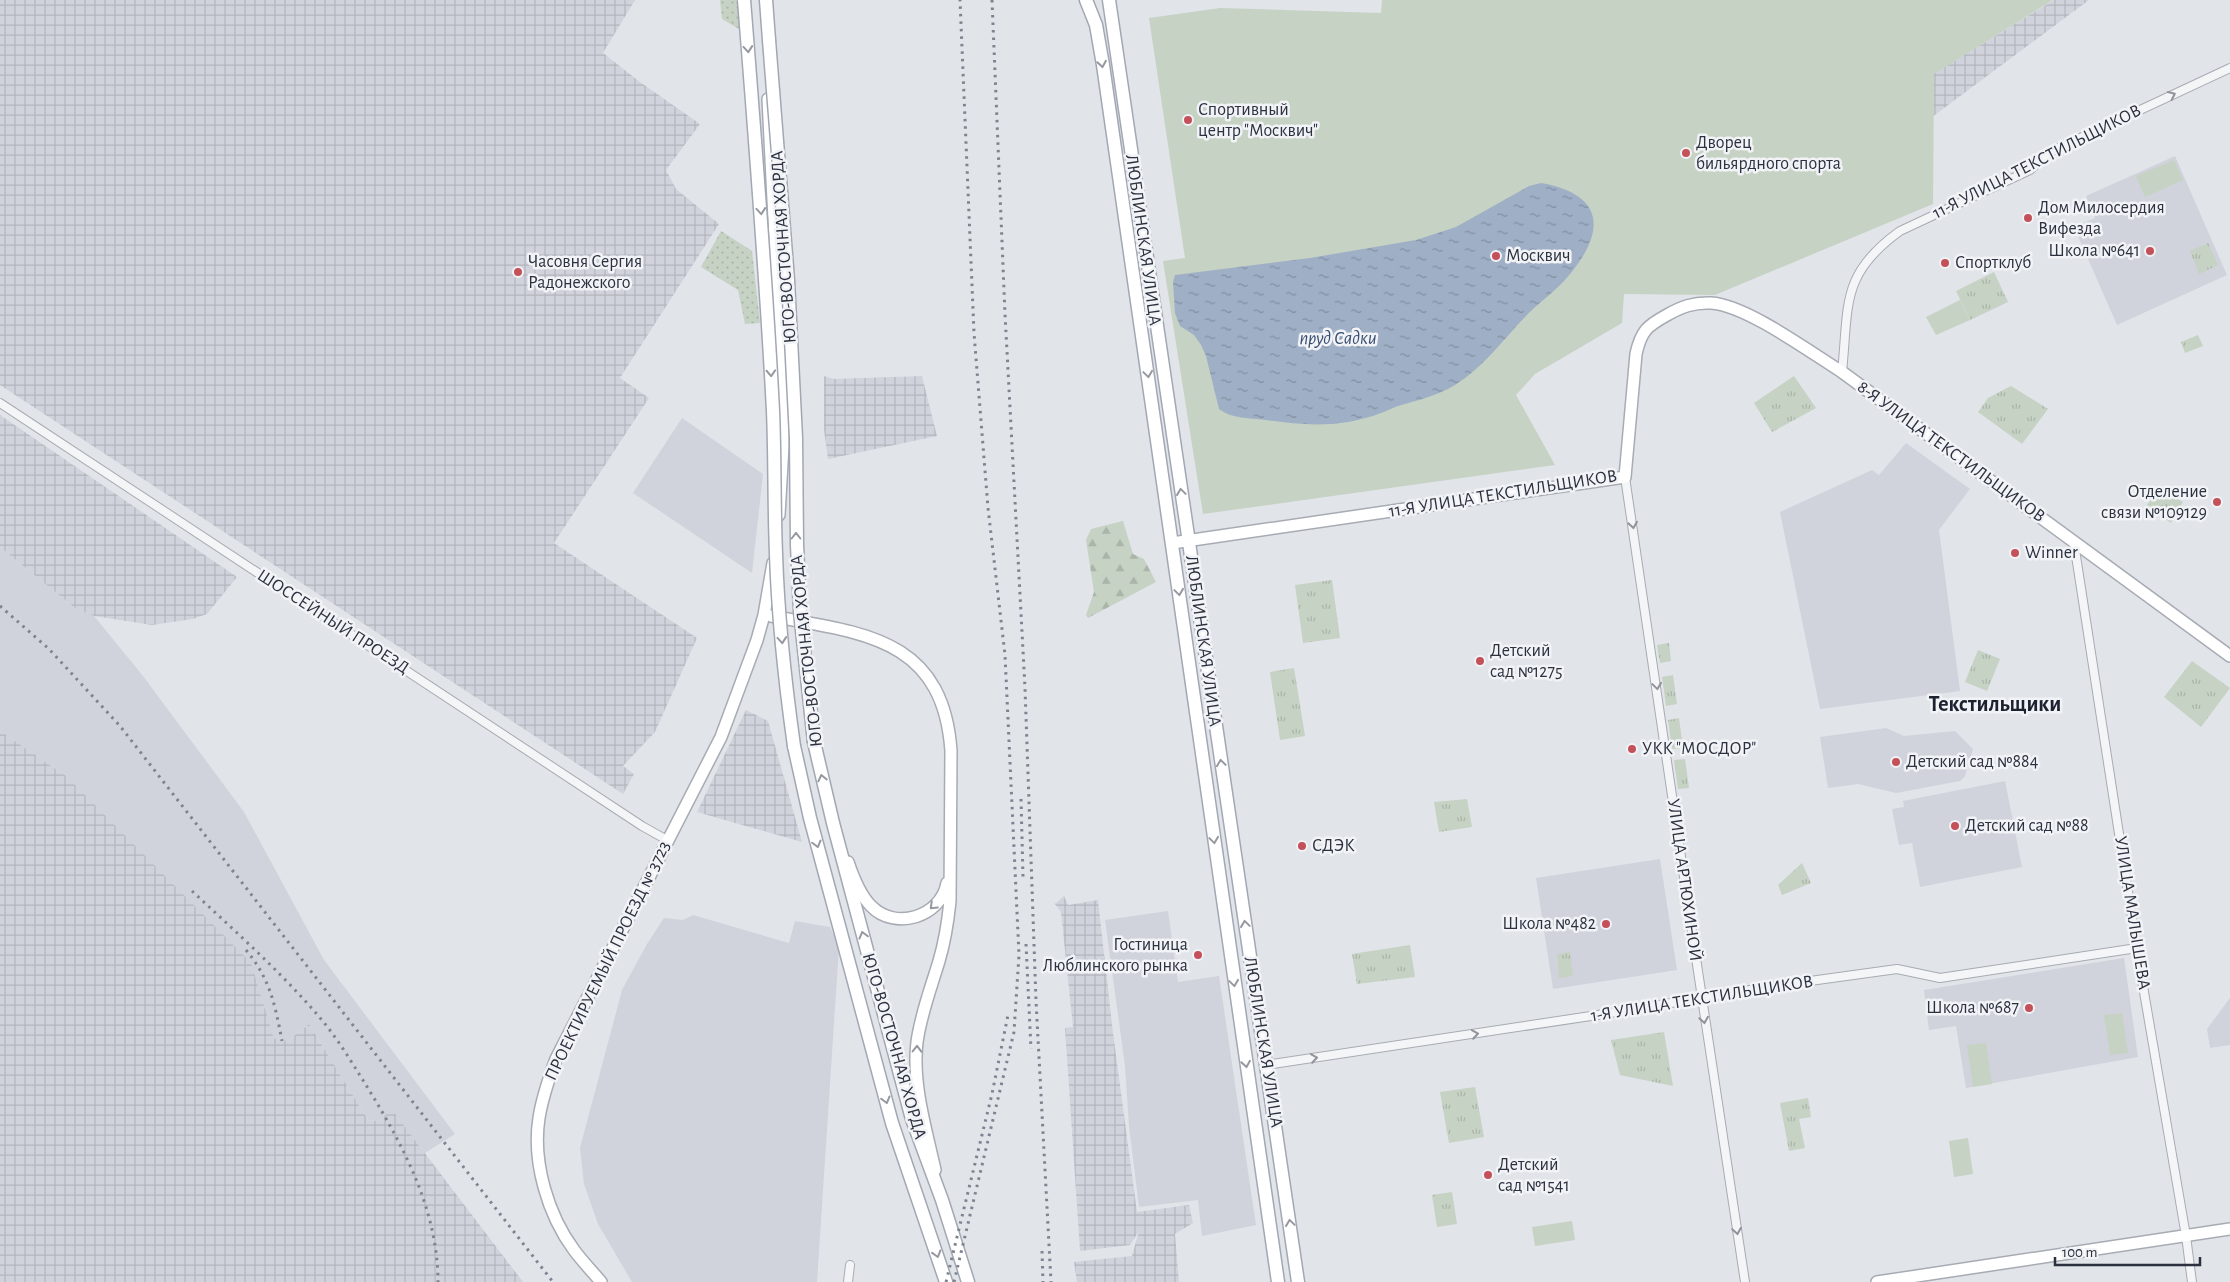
<svg xmlns="http://www.w3.org/2000/svg" width="2230" height="1282" viewBox="0 0 2230 1282" font-family="'Alegreya Sans',sans-serif">
  <defs>
    <pattern id="industrial-grid" width="8" height="8" patternUnits="userSpaceOnUse" patternTransform="scale(1.25)"><rect width="8" height="8" fill="#d0d3db"/><path d="M0 4h8M4 0v8" fill="none" stroke="#b3b6bd"/></pattern>
    <pattern id="grass-dots" width="8" height="8" patternUnits="userSpaceOnUse" patternTransform="scale(1.25)"><rect width="8" height="8" fill="#c6d2c3"/><path d="M2 2h.1M6 6h.1" fill="none" stroke="#aab5a9" stroke-width="1.8" stroke-linecap="round"/></pattern>
    <pattern id="forest-firs" width="22" height="20" patternUnits="userSpaceOnUse" patternTransform="scale(1.25)"><rect width="22" height="20" fill="#c6d2c3"/><path d="M5 1l3.5 6h-7zM16 11l3.5 6h-7z" fill="#aab5a9"/></pattern>
    <pattern id="park-tufts" width="24" height="20" patternUnits="userSpaceOnUse" patternTransform="scale(1.25)"><rect width="24" height="20" fill="#c6d2c3"/><path d="M3 7l-1-3M5 7V3M7 7l1-3M15 17l-1-3M17 17v-4M19 17l1-3" fill="none" stroke="#aab5a9"/></pattern>
    <pattern id="water-ripples" width="26" height="14" patternUnits="userSpaceOnUse" patternTransform="scale(1.25)"><rect width="26" height="14" fill="#9fafc6"/><path d="M2 4q2-2 4 0t4 0M15 11q2-2 4 0t4 0" fill="none" stroke="#828fa2"/></pattern>
  </defs>
  <rect width="100%" height="100%" fill="#e1e4e9"/>
  <path fill="#d0d3db" d="M2175,156L2227,275L2117,325L2074,227L2095,218L2086,196Z
    M682,418L763,474L752,573L633,493Z
    M1906,443L1970,489L1939,530L1960,691L1820,709L1780,512L1872,470L1879,475Z
    M0,547L76,609L94,616L143,676L244,812L324,960L455,1134L425,1153L392,1111L378,1121L368,1120L309,1024L288,1041L270,1038L66,776L0,731Z
    M1886,728L1904,736L1955,731L1973,749L1965,776L1960,781L1896,793L1858,784L1828,788L1820,737Z
    M2005,781L2022,867L1920,887L1912,843L1899,845L1892,809L1904,807L1903,801Z
    M1660,859L1677,970L1553,989L1536,878Z
    M1168,911L1178,982L1219,976L1256,1225L1202,1236L1198,1200L1139,1207L1129,1126L1125,1066L1105,920Z
    M693,915L789,943L795,921L830,927L839,947L817,1282H632L598,1224L584,1184L580,1148L622,990L647,944L664,918L683,920Z
    M2124,958L2138,1057L1966,1088L1956,1026L1929,1030L1924,990Z
    M2230,998V1045L2210,1048L2207,1029Z"/>
  <path fill="url(#industrial-grid)" d="M0,0H635L603,53L640,82L700,124L666,170L676,189L719,224L620,378L649,398L554,543L697,638L655,732L623,766L634,774L623,794L0,385Z
    M2054,0H2089L1932,117L1933,74Z
    M824,376L834,379L922,376L937,436L828,459L824,430Z
    M0,415L237,577L207,614L193,619L152,625L94,616L76,609L0,547Z
    M746,710L768,721L802,842L697,812Z
    M0,731L66,776L251,963L273,1036L271,1038L288,1041L309,1024L368,1120L378,1121L392,1110L523,1282H0Z
    M1064,896L1068,905L1098,900L1113,1033L1137,1212L1189,1205L1193,1223L1175,1234L1179,1282H1077L1074,1262L1132,1256L1139,1231L1130,1245L1080,1251L1065,1028L1073,1027L1061,912L1055,904Z"/>
  <path fill="url(#grass-dots)" d="M720,0H739V29L722,19Z
    M721,231L752,251L760,323L745,324L738,290L701,267Z"/>
  <path fill="url(#forest-firs)" d="M1123,521L1133,554L1144,559L1156,582L1088,618L1086,615L1094,592L1086,540L1091,529Z"/>
  <path fill="url(#park-tufts)" d="M2208,243L2218,265L2199,274L2190,251Z
    M1994,272L2008,302L1970,320L1956,291Z
    M2198,335L2203,346L2185,353L2181,342Z
    M1794,376L1816,408L1772,432L1754,403Z
    M2011,386L2048,409L2022,444L1978,412L1988,398Z
    M2160,488L2183,502L2171,523L2147,505Z
    M1332,580L1340,638L1303,643L1295,585Z
    M1669,643L1671,661L1660,663L1657,645Z
    M1978,650L2000,659L1987,691L1965,682Z
    M2192,661L2230,688L2201,727L2164,697Z
    M1294,668L1305,736L1280,740L1270,672Z
    M1673,675L1677,704L1666,706L1662,677Z
    M1679,718L1683,748L1672,749L1668,720Z
    M1685,759L1689,788L1678,789L1674,760Z
    M1467,799L1472,827L1439,832L1434,802Z
    M1802,863L1811,883L1782,895L1778,885Z
    M1410,945L1415,977L1357,984L1352,954Z
    M1570,952L1573,976L1559,978L1557,954Z
    M1664,1032L1673,1086L1620,1075L1611,1040Z
    M1475,1087L1484,1137L1449,1143L1440,1092Z
    M1808,1098L1811,1117L1799,1119L1805,1148L1789,1151L1780,1103Z
    M1452,1192L1457,1224L1437,1227L1432,1195Z"/>
  <path fill="#c6d2c3" d="M1382,0H2053L1934,74L1933,204L1715,295L1624,294L1622,323L1535,374L1516,395L1555,465L1203,514L1163,261L1185,258L1149,18L1220,8L1381,13Z
    M2174,160L2183,180L2145,197L2136,176Z
    M1960,300L1970,320L1936,335L1926,317Z
    M2122,1013L2128,1053L2110,1055L2104,1015Z
    M1986,1043L1992,1084L1973,1087L1967,1045Z
    M1968,1138L1973,1174L1954,1177L1949,1141Z
    M1572,1221L1575,1240L1535,1246L1532,1227Z"/>
  <path fill="url(#water-ripples)" d="M1541,183C1610,195 1604,237 1564,281C1552,294 1537,304 1525,317C1501,342 1480,372 1448,389C1432,397 1415,401 1398,406C1392,408 1387,411 1381,413C1342,428 1305,426 1266,420C1249,418 1232,419 1219,409L1206,356L1201,345L1194,335L1180,326L1175,313L1173,282L1175,275L1310,258L1416,240L1456,227L1529,186Z"/>
  <g fill="none" stroke-linecap="round" stroke-linejoin="round">
    <defs>
      <path id="street" d="M1842,372C1849,305 1840,274 1900,231L2030,170L2048,153L2230,68
        M0,403L642,826L667,840
        M1625,477C1664,745 1704,1014 1745,1282
        M2074,543L2139,963L2186,1236L2192,1282
        M1266,1065L1604,1014L1781,985L1897,969L1940,978L2137,948
        M848,1282L850,1265"/>
      <path id="secondary" d="M768,99L783,401V446L779,515
        M1172,543L1625,477L1636,354C1641,331 1647,326 1667,315C1681,307 1694,302 1711,303C1746,305 1810,352 1842,372L2230,656
        M771,616C862,633 943,637 951,751L950,901C948,921 945,941 939,961C931,988 921,1013 917,1042C912,1084 926,1129 935,1170
        M848,862C853,877 860,895 871,906C895,931 941,917 947,883
        M601,1282C592,1271 582,1261 574,1250C548,1215 532,1162 539,1118C542,1098 549,1078 556,1059L721,737L757,640L764,615L773,563
        M1877,1282L2230,1229"/>
      <path id="primary" d="M766,0L769,40
        M1086,0L1096,25L1103,65L1278,1282
        M1109,0L1298,1282
        M814,742L833,823L912,1119L942,1200L968,1282
        M794,746L810,818L892,1123L946,1282"/>
    </defs>
    <use href="#street" stroke="#a7abb3" stroke-width="10"/>
    <use href="#secondary" stroke="#a7abb3" stroke-width="14"/>
    <use href="#primary" stroke="#a2a7b4" stroke-width="15"/>
    <use href="#street" stroke="#f4f5f7" stroke-width="8"/>
    <use href="#secondary" stroke="#fff" stroke-width="11"/>
    <use href="#primary" stroke="#fff" stroke-width="12"/>
    <path stroke="#7c8391" stroke-width="3" stroke-dasharray="2.5 5" stroke-linecap="butt" d="M992,0L1005,314L1025,688L1036,1001L1051,1282
      M0,606L49,649L120,726L553,1282
      M1021,799L1023,877
      M192,891C236,932 282,973 321,1019C338,1039 352,1063 366,1085C403,1145 438,1210 438,1282
      M1026,944L1031,1049
      M246,950C270,979 275,1004 282,1041
      M1042,1251L1043,1282
      M946,1282L992,1094L1008,1015
      M954,1282L1014,1032L1019,955L1005,655L988,508L974,333L960,0"/>
    <defs>
      <path id="primary-bridge" d="M744,0C755,137 766,274 773,411C775,458 774,506 776,554C778,618 785,682 794,746
        M769,40L788,280L796,438L797,545L800,612L814,742"/>
    </defs>
    <use href="#primary-bridge" stroke="#a2a7b4" stroke-width="15" stroke-linecap="butt"/>
    <use href="#primary-bridge" stroke="#fff" stroke-width="12"/>
  </g>
  <defs><path id="oneway-chevron" d="M-2-3.5L2.5 0L-2 3.5" fill="none" stroke-width="1.6" stroke-linecap="round" stroke-linejoin="round" transform="scale(1.25)"/></defs>
  <g stroke="#95989f">
    <use href="#oneway-chevron" transform="translate(748 49) rotate(85)"/>
    <use href="#oneway-chevron" transform="translate(1102 64) rotate(81)"/>
    <use href="#oneway-chevron" transform="translate(761 211) rotate(85)"/>
    <use href="#oneway-chevron" transform="translate(771 373) rotate(87)"/>
    <use href="#oneway-chevron" transform="translate(1148 374) rotate(82)"/>
    <use href="#oneway-chevron" transform="translate(1181 492) rotate(-98)"/>
    <use href="#oneway-chevron" transform="translate(796 536) rotate(-90)"/>
    <use href="#oneway-chevron" transform="translate(1179 592) rotate(82)"/>
    <use href="#oneway-chevron" transform="translate(782 640) rotate(85)"/>
    <use href="#oneway-chevron" transform="translate(1221 763) rotate(-98)"/>
    <use href="#oneway-chevron" transform="translate(822 778) rotate(-103)"/>
    <use href="#oneway-chevron" transform="translate(1214 840) rotate(82)"/>
    <use href="#oneway-chevron" transform="translate(817 844) rotate(75)"/>
    <use href="#oneway-chevron" transform="translate(933 906) rotate(136)"/>
    <use href="#oneway-chevron" transform="translate(1245 924) rotate(-98)"/>
    <use href="#oneway-chevron" transform="translate(863 935) rotate(-105)"/>
    <use href="#oneway-chevron" transform="translate(1234 983) rotate(82)"/>
    <use href="#oneway-chevron" transform="translate(917 1049) rotate(-89)"/>
    <use href="#oneway-chevron" transform="translate(1246 1064) rotate(81)"/>
    <use href="#oneway-chevron" transform="translate(886 1100) rotate(75)"/>
    <use href="#oneway-chevron" transform="translate(1290 1223) rotate(-98)"/>
    <use href="#oneway-chevron" transform="translate(937 1254) rotate(73)"/>
  </g>
  <g stroke="#90939b">
    <use href="#oneway-chevron" transform="translate(2172 95) rotate(-25)"/>
    <use href="#oneway-chevron" transform="translate(1633 525) rotate(81)"/>
    <use href="#oneway-chevron" transform="translate(1657 686) rotate(82)"/>
    <use href="#oneway-chevron" transform="translate(1704 1020) rotate(81)"/>
    <use href="#oneway-chevron" transform="translate(1475 1034) rotate(-9)"/>
    <use href="#oneway-chevron" transform="translate(1314 1058) rotate(-9)"/>
    <use href="#oneway-chevron" transform="translate(1737 1231) rotate(81)"/>
  </g>
  <g fill="#c4505a" stroke="#f1f3f6" stroke-width="2">
    <circle cx="1188" cy="120" r="5"/>
    <circle cx="1686" cy="153" r="5"/>
    <circle cx="2028" cy="218" r="5"/>
    <circle cx="2150" cy="251" r="5"/>
    <circle cx="1496" cy="256" r="5"/>
    <circle cx="1945" cy="263" r="5"/>
    <circle cx="518" cy="272" r="5"/>
    <circle cx="2217" cy="502" r="5"/>
    <circle cx="2015" cy="553" r="5"/>
    <circle cx="1480" cy="661" r="5"/>
    <circle cx="1632" cy="749" r="5"/>
    <circle cx="1896" cy="762" r="5"/>
    <circle cx="1955" cy="826" r="5"/>
    <circle cx="1302" cy="846" r="5"/>
    <circle cx="1606" cy="924" r="5"/>
    <circle cx="1198" cy="955" r="5"/>
    <circle cx="2029" cy="1008" r="5"/>
    <circle cx="1488" cy="1175" r="5"/>
  </g>
  <g text-anchor="middle" dominant-baseline="central" stroke-width="5" stroke-linejoin="round" paint-order="stroke">
    <g font-size="18" fill="#2b313f" stroke="#f1f3f6" text-anchor="start">
      <text x="1198" y="110">Спортивный<tspan x="1198" dy="21">центр "Москвич"</tspan></text>
      <text x="1696" y="143">Дворец<tspan x="1696" dy="21">бильярдного спорта</tspan></text>
      <text x="2038" y="208">Дом Милосердия<tspan x="2038" dy="21">Вифезда</tspan></text>
      <text x="2140" y="251" text-anchor="end">Школа №641</text>
      <text x="1506" y="256">Москвич</text>
      <text x="528" y="262">Часовня Сергия<tspan x="528" dy="21">Радонежского</tspan></text>
      <text x="1955" y="263">Спортклуб</text>
      <text x="2207" y="492" text-anchor="end">Отделение<tspan x="2207" dy="21">связи №109129</tspan></text>
      <text x="2025" y="553">Winner</text>
      <text x="1490" y="651">Детский<tspan x="1490" dy="21">сад №1275</tspan></text>
      <text x="1642" y="749">УКК "МОСДОР"</text>
      <text x="1906" y="762">Детский сад №884</text>
      <text x="1965" y="826">Детский сад №88</text>
      <text x="1312" y="846">СДЭК</text>
      <text x="1596" y="924" text-anchor="end">Школа №482</text>
      <text x="1188" y="945" text-anchor="end">Гостиница<tspan x="1188" dy="21">Люблинского рынка</tspan></text>
      <text x="2019" y="1008" text-anchor="end">Школа №687</text>
      <text x="1498" y="1165">Детский<tspan x="1498" dy="21">сад №1541</tspan></text>
    </g>
    <g font-size="18" fill="#2b313f" stroke="#f1f3f6">
      <text transform="translate(2037 162) rotate(-27)">11-Я УЛИЦА ТЕКСТИЛЬЩИКОВ</text>
      <text transform="translate(1143 240) rotate(82)">ЛЮБЛИНСКАЯ УЛИЦА</text>
      <text transform="translate(784 247) rotate(-94)">ЮГО-ВОСТОЧНАЯ ХОРДА</text>
      <text transform="translate(1951 452) rotate(36)">8-Я УЛИЦА ТЕКСТИЛЬЩИКОВ</text>
      <text transform="translate(1503 494) rotate(-9)">11-Я УЛИЦА ТЕКСТИЛЬЩИКОВ</text>
      <text transform="translate(333 622) rotate(33)">ШОССЕЙНЫЙ ПРОЕЗД</text>
      <text transform="translate(1203 641) rotate(82)">ЛЮБЛИНСКАЯ УЛИЦА</text>
      <text transform="translate(807 651) rotate(-96)">ЮГО-ВОСТОЧНАЯ ХОРДА</text>
      <text transform="translate(1684 880) rotate(82)">УЛИЦА АРТЮХИНОЙ</text>
      <text transform="translate(2132 913) rotate(81)">УЛИЦА МАЛЫШЕВА</text>
      <text transform="translate(608 961) rotate(-64)">ПРОЕКТИРУЕМЫЙ ПРОЕЗД № 3723</text>
      <text transform="translate(1702 999) rotate(-9)">1-Я УЛИЦА ТЕКСТИЛЬЩИКОВ</text>
      <text transform="translate(1263 1042) rotate(81)">ЛЮБЛИНСКАЯ УЛИЦА</text>
      <text transform="translate(894 1046) rotate(74)">ЮГО-ВОСТОЧНАЯ ХОРДА</text>
    </g>
    <g font-size="19" font-style="italic" fill="#384d70" stroke="#f1f3f6">
      <text x="1338" y="338">пруд Садки</text>
    </g>
    <g font-size="22" font-weight="bold" fill="#1d2230" stroke="#f1f3f6">
      <text x="1995" y="704">Текстильщики</text>
    </g>
  </g>
  <path d="M2055 1257v8h145v-8" fill="none" stroke="#2b313f" stroke-width="2.5"/>
  <text x="2062" y="1257" font-size="15" fill="#2b313f" stroke="#f1f3f6" stroke-width="4" paint-order="stroke">100 m</text>
</svg>
